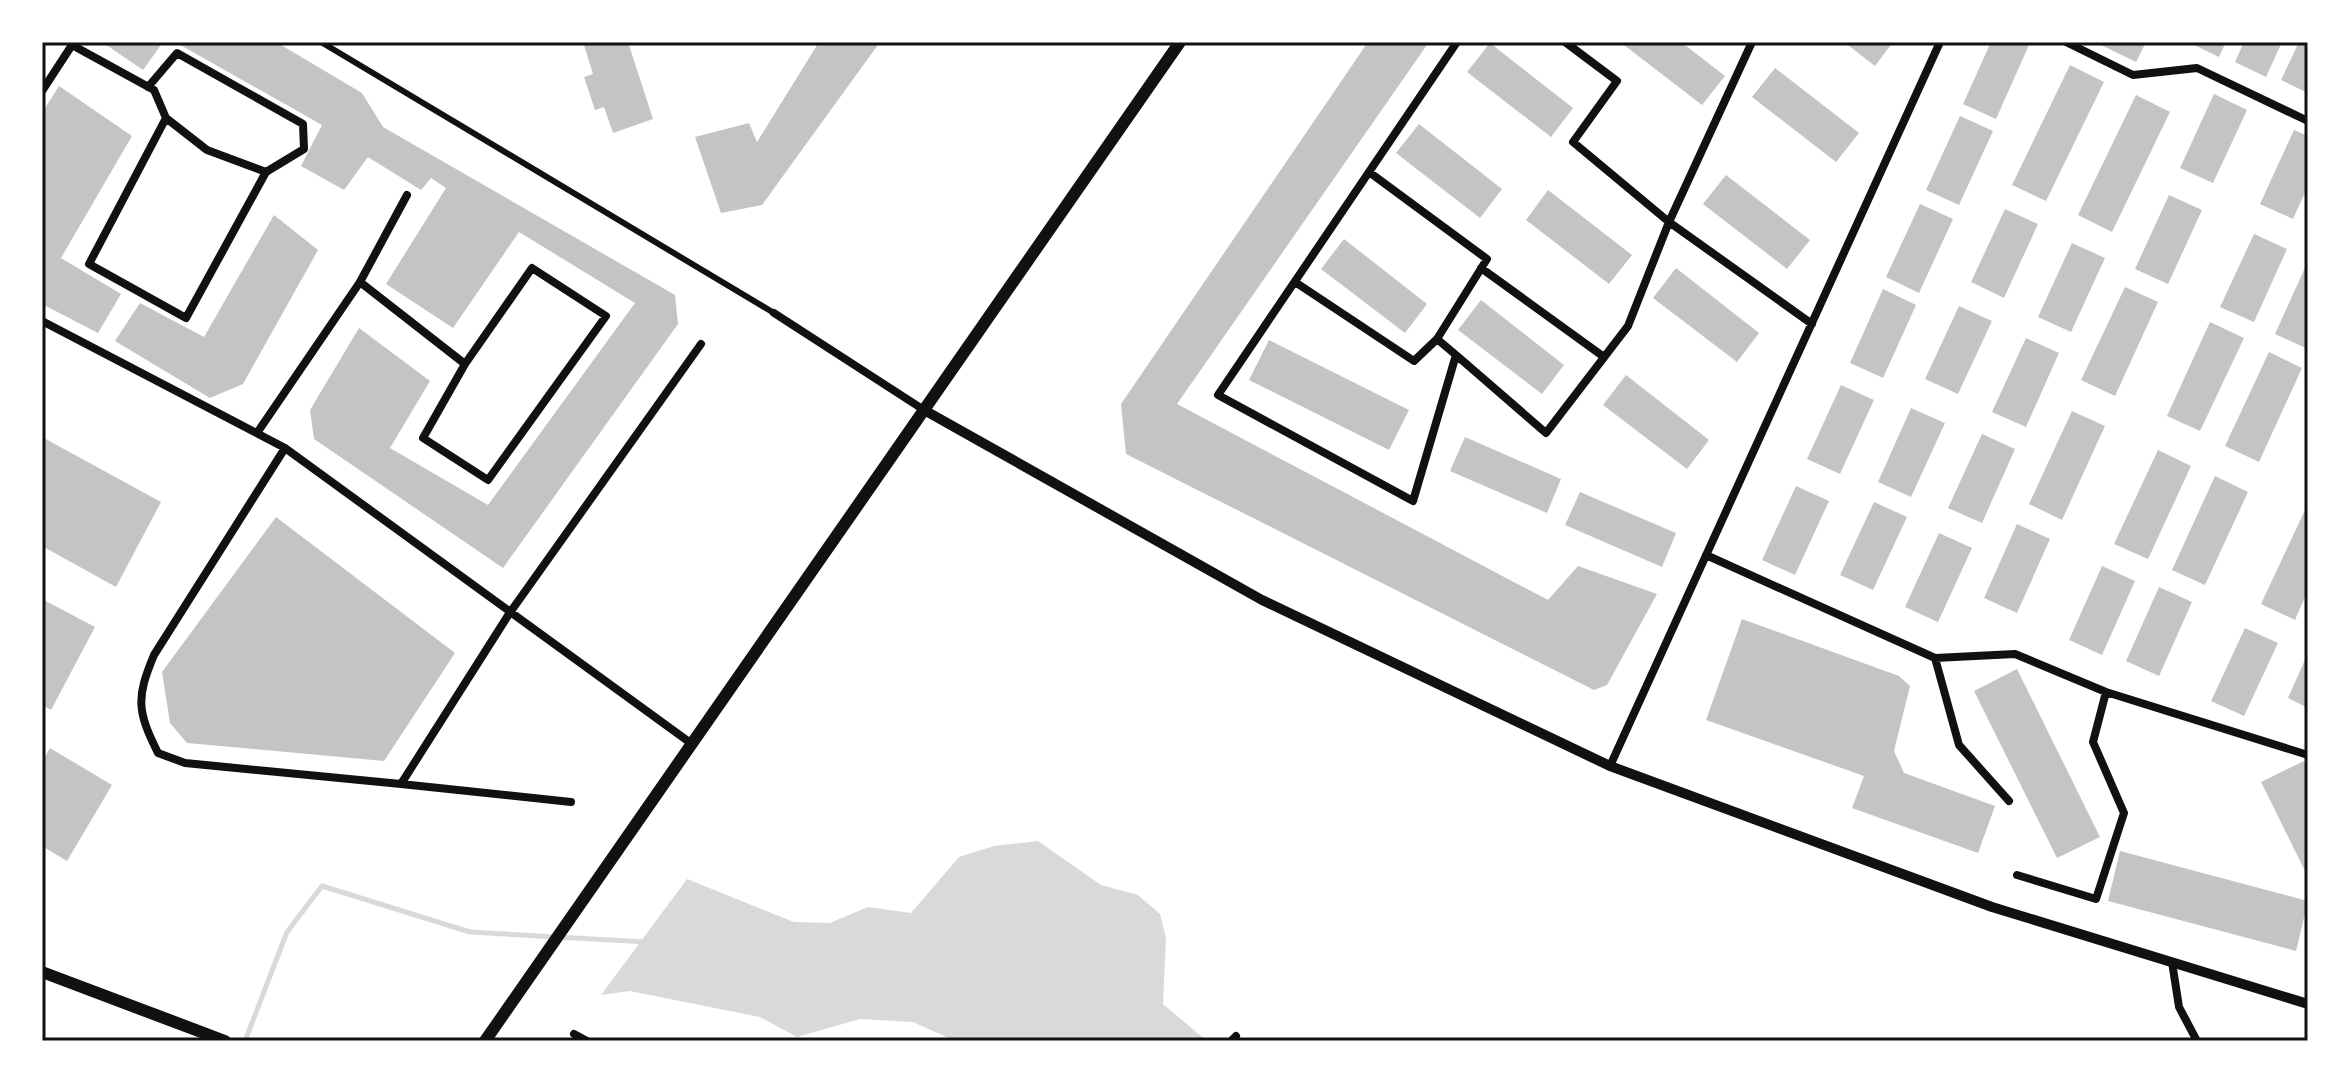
<svg xmlns="http://www.w3.org/2000/svg" width="2350" height="1083" viewBox="0 0 2350 1083" font-family="'Sofia Sans Condensed',sans-serif">
  <rect width="100%" height="100%" fill="#fff"/>
  <path fill="#d9d9d9" d="M1038,841L1101,885L1138,895L1160,914L1166,938L1163,1004L1207,1041H955L913,1022L860,1019L797,1037L760,1017L630,991L601,995L687,879L794,922L830,923L868,907L911,913L959,857L994,846Z"/>
  <g fill="none" stroke-linecap="round" stroke-linejoin="round">
    <path stroke="#d9d9d9" stroke-width="5" d="M245,1041L287,932L322,886L470,932L647,942"/>
  </g>
  <path fill="#c4c4c4" d="M102,42H163L143,70Z
    M175,42H276L362,93L383,127L675,295L678,324L503,568L314,439L310,410L359,328L430,381L390,448L488,505L635,303L519,232L453,328L386,284L446,188L431,178L421,190L368,157L344,190L301,166L322,125Z
    M583,42H628L653,119L613,133L604,107L595,110L584,77L593,74Z
    M819,42H880L762,205L721,213L695,137L749,123L757,142Z
    M1368,42H1429L1177,404L1548,600L1578,566L1657,594L1607,685L1594,690L1126,454L1121,404Z
    M1620,42H1681L1725,76L1702,105Z
    M1844,42H1893L1875,66Z
    M1991,42L2029,45L1996,119L1963,104Z
    M2095,42H2146L2136,62Z
    M2188,42H2226L2219,57Z
    M2244,42H2282L2266,77L2235,62Z
    M2299,42L2308,43V93L2281,80Z
    M1490,43L1573,108L1551,137L1467,72Z
    M2070,65L2104,82L2046,201L2012,185Z
    M1775,68L1859,133L1836,162L1752,97Z
    M59,86L132,136L61,258L121,294L98,333L42,304V113Z
    M2214,94L2247,110L2213,183L2180,168Z
    M2136,95L2170,112L2112,232L2078,215Z
    M1960,116L1993,131L1959,205L1926,190Z
    M1419,124L1502,189L1480,218L1396,153Z
    M2294,130L2308,136V186L2293,219L2260,204Z
    M1726,175L1810,240L1787,269L1703,204Z
    M1548,190L1632,255L1609,284L1526,220Z
    M2169,195L2202,210L2168,284L2135,269Z
    M1920,204L1953,219L1919,293L1886,277Z
    M2005,209L2038,224L2004,298L1971,282Z
    M274,215L318,250L243,384L210,398L115,341L140,303L204,337Z
    M2254,234L2287,249L2254,322L2220,307Z
    M1344,239L1427,304L1405,333L1321,269Z
    M2072,243L2105,258L2071,332L2038,317Z
    M2308,261V349L2275,334Z
    M1676,268L1759,333L1737,362L1653,298Z
    M2125,287L2158,302L2115,396L2081,380Z
    M1883,289L1916,305L1883,378L1850,363Z
    M1481,300L1564,365L1542,394L1458,330Z
    M1959,306L1992,321L1958,394L1925,379Z
    M2210,322L2244,338L2200,431L2167,416Z
    M2026,338L2059,353L2026,427L1992,412Z
    M1269,340L1409,410L1389,450L1249,380Z
    M2269,352L2302,368L2259,462L2225,446Z
    M1626,375L1709,440L1687,469L1603,405Z
    M1841,385L1874,400L1840,474L1807,459Z
    M1911,408L1945,423L1911,497L1878,482Z
    M2072,411L2105,426L2062,520L2029,504Z
    M1982,434L2015,449L1982,523L1948,508Z
    M42,437L161,502L116,587L42,546Z
    M1465,437L1561,479L1547,513L1450,471Z
    M2158,450L2191,466L2148,559L2114,544Z
    M2215,476L2248,492L2205,585L2172,570Z
    M1796,486L1829,501L1795,575L1762,560Z
    M1580,492L1676,533L1662,567L1565,525Z
    M1874,502L1907,517L1873,590L1840,575Z
    M2305,510L2308,512V590L2295,620L2261,604Z
    M276,517L455,653L384,761L187,743L170,723L162,672Z
    M2017,524L2050,539L2017,613L1984,598Z
    M1939,533L1972,548L1938,622L1905,607Z
    M2102,566L2135,581L2102,655L2069,640Z
    M2159,587L2192,602L2159,676L2126,661Z
    M42,599L95,627L51,710L42,705Z
    M1742,619L1899,676L1910,686L1894,751L1904,773L1995,806L1978,853L1852,808L1864,776L1706,720Z
    M2245,628L2278,643L2244,716L2211,701Z
    M2308,653V708L2288,698Z
    M2017,669L2100,837L2057,858L1974,691Z
    M50,748L112,785L67,861L42,846V762Z
    M2304,761L2308,769V877L2261,782Z
    M2120,851L2308,901L2296,951L2108,901Z"/>
  <g fill="none" stroke-linecap="round" stroke-linejoin="round">
    <path stroke="#111" stroke-width="6" d="M321,42L774,313"/>
    <path stroke="#111" stroke-width="8" d="M1457,42L1218,395L1413,501L1456,355L1546,433L1628,326L1669,222L1573,142L1617,81L1565,42
      M1752,42L1669,222L1812,324
      M2066,42L2133,75L2197,68L2308,121
      M148,87L177,53L303,124L304,149L266,172
      M42,91L72,45L154,90L166,118L207,150L266,172L186,318L89,264L166,118
      M1369,172L1487,259L1437,339
      M1481,268L1604,357
      M360,282L407,195
      M1295,282L1414,361L1437,339L1456,355
      M774,313L924,410
      M42,321L285,448L692,744
      M257,433L360,282L465,364L423,438L488,480L606,316L532,268L465,364
      M285,448L154,655C136,698 137,711 158,753L185,763L401,784
      M1706,555L1935,658L1959,745L2009,801
      M1935,658L2015,654L2106,692
      M1610,766L1940,42
      M571,802L401,784L509,614L701,344
      M2017,875L2096,899L2124,813L2093,742L2106,692L2308,755
      M2172,962L2179,1007L2197,1041
      M574,1034L587,1041
      M1231,1041L1236,1036"/>
    <path stroke="#111" stroke-width="10" d="M924,410L1262,600L1610,766L1992,907L2308,1004"/>
    <path stroke="#111" stroke-width="12" d="M42,972L225,1041
      M485,1041L1180,42"/>
  </g>
  <rect width="2350" height="1083" fill="none" stroke="#ffffff" stroke-width="88"/>
  <rect x="44" y="44" width="2262" height="995" fill="none" stroke="#111" stroke-width="3"/>
</svg>
